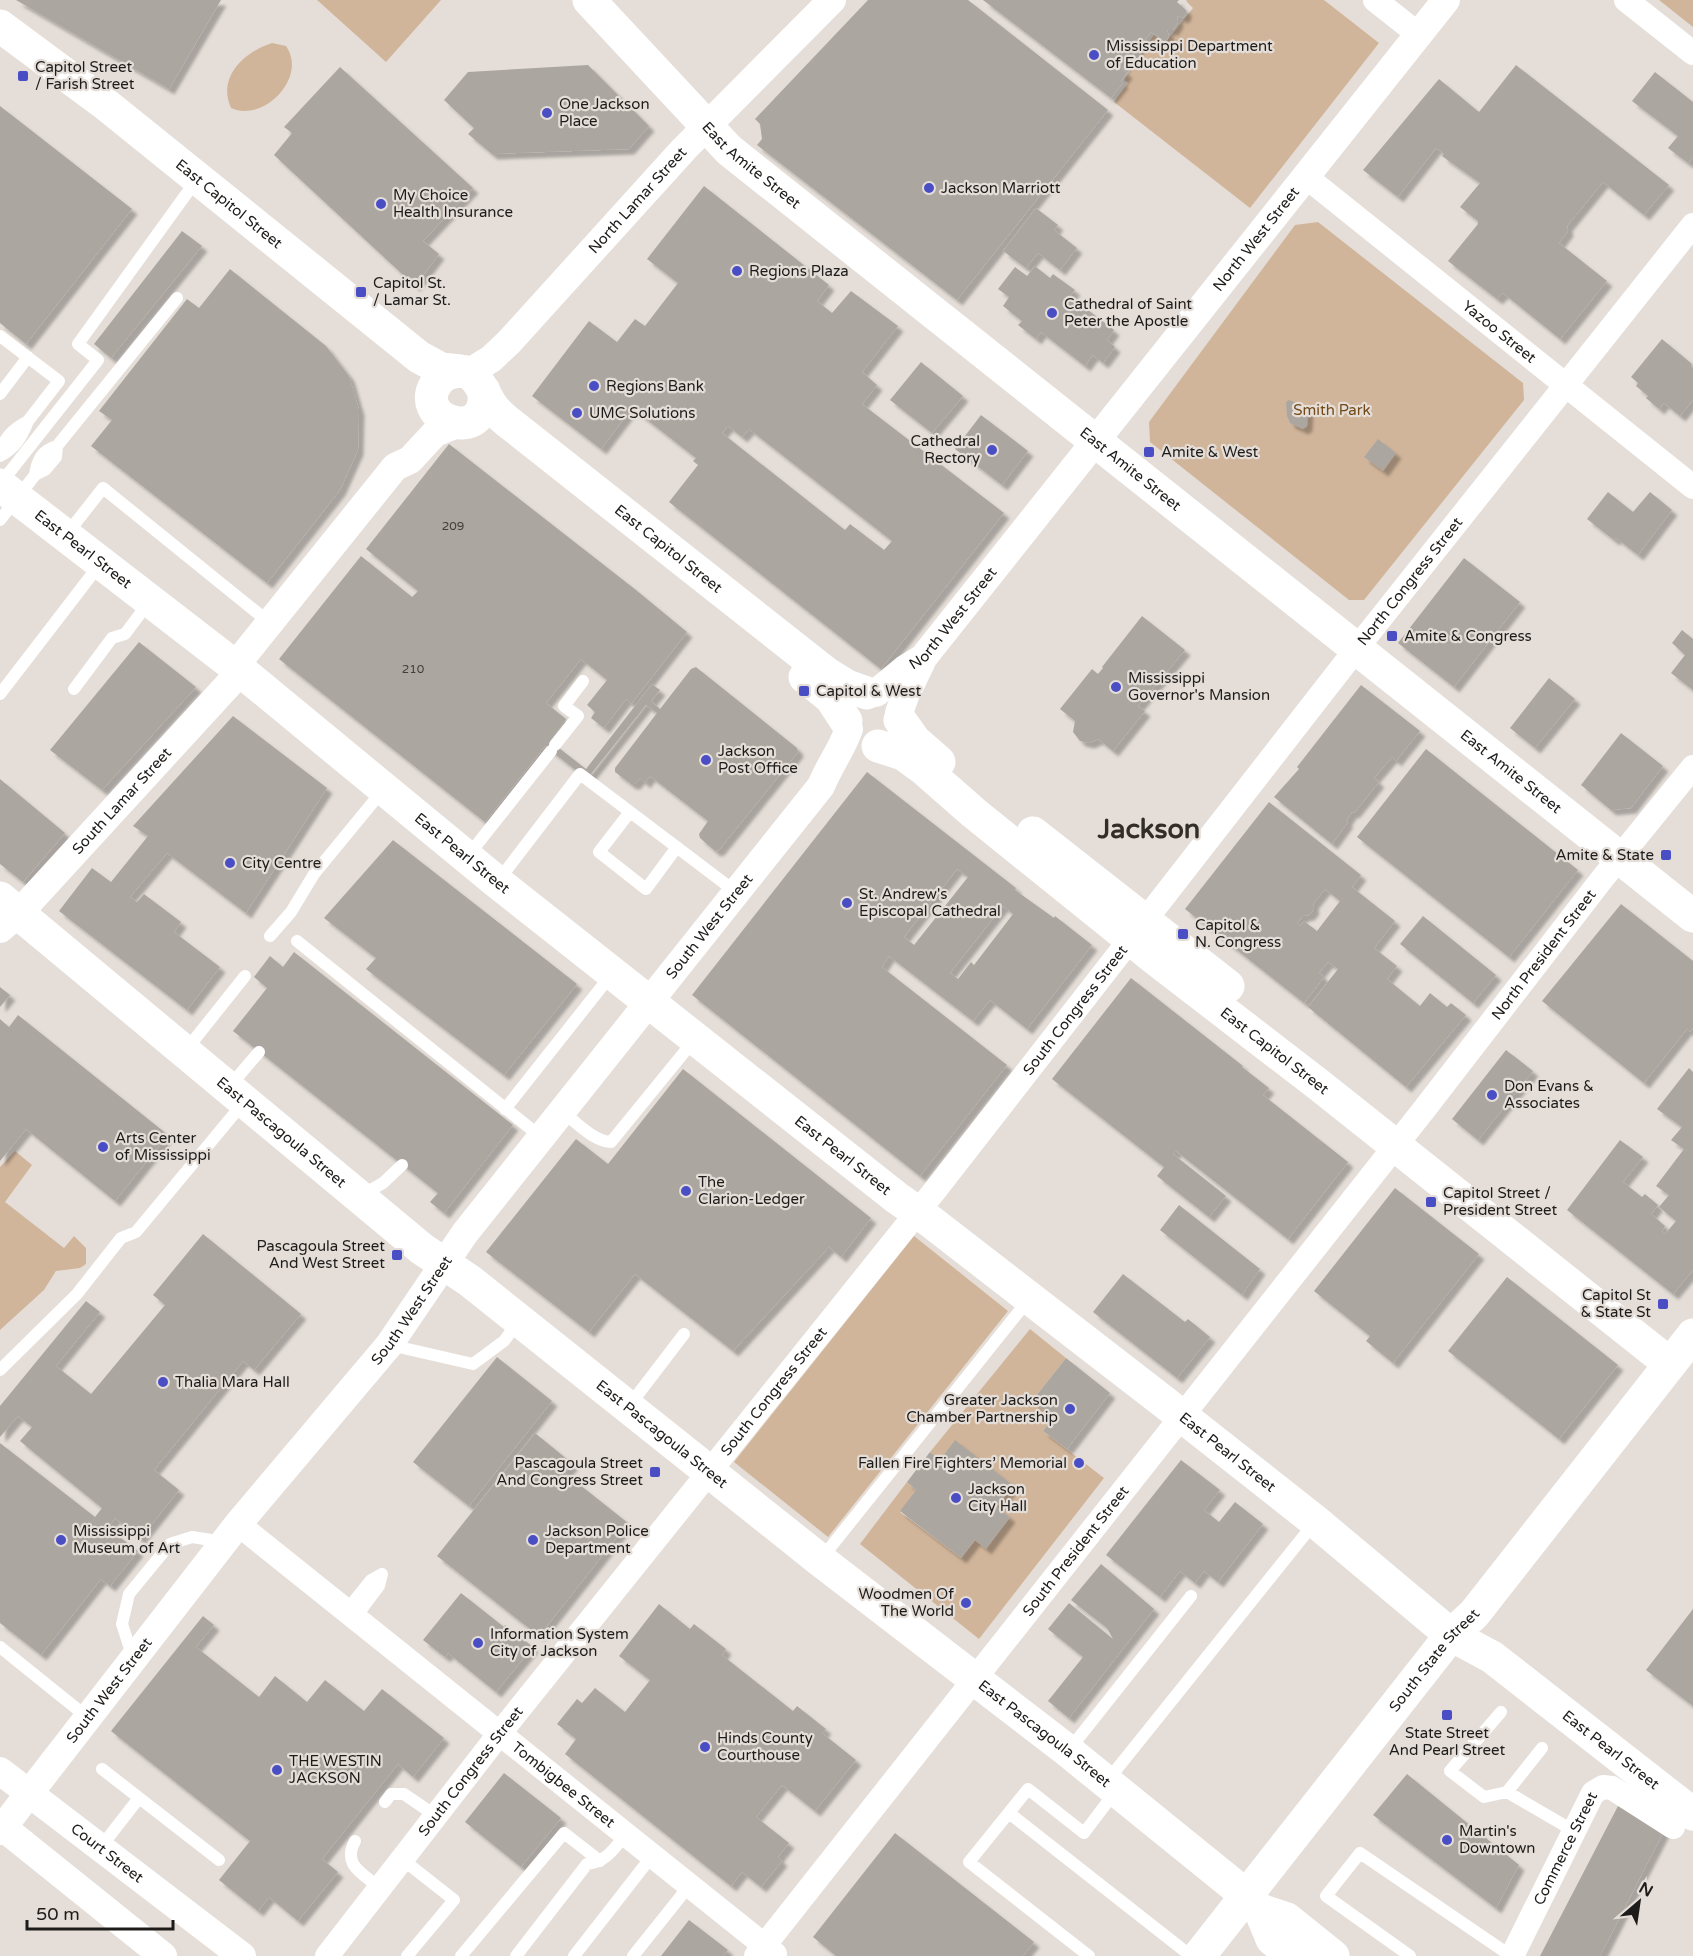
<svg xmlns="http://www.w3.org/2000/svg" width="1693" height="1956" viewBox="0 0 1693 1956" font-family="'Varela Round',sans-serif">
  <defs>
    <filter id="shadow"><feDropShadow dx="5.5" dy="5.5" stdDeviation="1.5" flood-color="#0004"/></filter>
  </defs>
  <rect width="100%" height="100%" fill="#e5ded8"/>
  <path fill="#d1b59a" d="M317,0H441L386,62Z
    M1187,0H1324L1379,43L1250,208L1114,102L1128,83L1124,80L1154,35L1165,43L1193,8L1186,1Z
    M1659,0H1693V27Z
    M272,43L286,46C308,77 264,123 231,108C217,77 244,52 272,43Z
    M1318,222L1523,383L1524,400L1364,600H1349L1150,442L1149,422L1295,225Z
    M15,1151L32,1165L5,1202L64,1248L74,1236L86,1248V1264L80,1268L56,1271L44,1290L0,1330V1167Z
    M914,1236L1008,1311L828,1537L734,1462Z
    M1030,1329L1066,1358L1032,1401L1053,1417L1043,1431L1104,1478L979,1639L860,1544L907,1482L916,1490L900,1512L961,1558L975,1540L986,1548L1010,1517L997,1507L1013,1485L955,1441L940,1460L930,1452Z"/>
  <path fill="#aca6a0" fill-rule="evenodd" filter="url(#shadow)" d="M16,0H221L169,89Z
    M868,0H968L1108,110L957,300L757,145L762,139L760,124L755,119Z
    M983,0H1179L1177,2L1186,10V14L1183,18L1177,16L1178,22L1173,30H1167L1169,36L1167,40H1163L1151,32L1122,69L1127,73L1121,81L1123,83L1111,98Z
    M588,65L649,126L629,149L492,154L468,134L474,128L444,100L468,72Z
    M1516,65L1669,185L1644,215L1603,182L1567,226L1568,231L1559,243L1607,281L1560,339L1503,293L1497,299L1448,261L1478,224V221L1460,207L1480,183L1442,156L1444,154L1436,148L1398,197L1363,170L1439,79L1479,112Z
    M340,67L473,188L423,241L439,254L415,286L274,155L292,133L284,127Z
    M1655,72L1693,102V157L1688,163L1668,148L1678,136L1632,101Z
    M0,106L132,209L26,344L0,323Z
    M704,186L829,285L817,301L832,313L851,291L898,326L862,372L877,385L862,404L1004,513L881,669L669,502L698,465L693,461L696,458L632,408L601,449L532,396L589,321L617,342L635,319L645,326L678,283L647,259ZM728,426L742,437L749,429L892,541L884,550L850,524L845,530L722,433Z
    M1036,208L1058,225L1054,230L1077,248L1060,270L1038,253L1026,268L1003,251Z
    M182,231L202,246L111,358L94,344Z
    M1035,266L1050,278L1053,274L1075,290L1070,296L1114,330L1107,340L1115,347L1103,363L1093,355L1085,366L1041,332L1036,339L1018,325L1022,321L1003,306L1009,297L998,289L1015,267L1027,276Z
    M230,269L326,346L349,376L359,410L358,450L340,490L267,583L91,446L112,420L99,411L187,299L199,308Z
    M1662,339L1692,364L1691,366L1693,368V400L1680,416L1664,403L1659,409L1646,398L1648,396L1636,386L1638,383L1631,377Z
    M921,362L963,396L932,433L890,400Z
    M1289,400L1308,407L1307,426L1303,429L1290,423L1287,416L1286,402Z
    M981,415L1028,451L1002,485L955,449Z
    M1378,439L1396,453L1383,471L1364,457Z
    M449,444L636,590L687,632L631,704L626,699L604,728L591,718L595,712L587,705L607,680L581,659L546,703L566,719L550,741L586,769L652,684L660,690L651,701L660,709L691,669L696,667L797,748L798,752L719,850L715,851L700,838L699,834L708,821L650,776L645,783L640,778L635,784H631L615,772V768L657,713L646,705L587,779L545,746L485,822L279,659L361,556L412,597L418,591L366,549Z
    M1608,492L1633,512L1650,492L1672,510L1638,555L1616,538L1614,540L1587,519Z
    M1464,558L1520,602L1454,687L1398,643Z
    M1142,616L1185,650L1138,706L1145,711L1113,751L1098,739L1089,743L1080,741L1073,732L1075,721L1060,709L1092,669L1098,674L1103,668L1102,667Z
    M1682,630L1693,639V690L1671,673L1685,655L1672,643Z
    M139,642L196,687L102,790L50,750Z
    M1549,678L1575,699L1535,748L1510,728Z
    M1361,685L1420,731L1396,761L1392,757L1374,778L1379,782L1354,813L1352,812L1346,821L1348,822L1332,844L1274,797L1299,769L1297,767Z
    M233,716L327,788L246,913L167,853L130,897L137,902L144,894L181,922L174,932L220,967L187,1010L59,911L92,868L111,882L148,836L133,826Z
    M1621,733L1663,766L1631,808L1611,810L1581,785Z
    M1426,749L1578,870L1509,957L1357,837Z
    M867,772L1016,888L1015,890L1054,918L1055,916L1092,945L1027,1029L990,1000L973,1021L889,956L882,967L1007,1065L920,1176L692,995ZM957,869L968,877L914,945L904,937ZM1003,906L1013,914L974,965L971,962L958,979L950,973Z
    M0,779L65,833L23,882L0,864Z
    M1269,802L1361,875L1352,887L1395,921L1374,948L1397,966L1387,979L1420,1006L1430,993L1447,1007L1451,1003L1466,1015L1406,1087L1308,1007L1338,969L1328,962L1319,973L1324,977L1304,1003L1185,909ZM1325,889L1340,901L1317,931L1304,921L1300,926L1297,923L1303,916L1309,915L1314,909L1313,904Z
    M393,840L577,984L504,1075L366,969L376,958L324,918Z
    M1621,904L1693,961V1028L1690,1032L1687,1029L1644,1083L1542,1001Z
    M1423,916L1496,975L1473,1003L1400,944Z
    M294,952L513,1125L444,1213L430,1202L438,1193L233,1031L267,988L254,977L270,956L283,967Z
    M1131,978L1243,1066L1242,1067L1269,1088L1263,1095L1348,1162L1288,1239L1176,1151L1173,1154L1226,1196L1209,1217L1157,1176L1164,1167L1052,1079Z
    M0,987L10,995L0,1007Z
    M18,1015L168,1135L115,1201L26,1129L0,1161V1019L9,1027Z
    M1506,1050L1533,1071L1478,1140L1452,1119Z
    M1689,1068L1693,1072V1270L1673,1294L1567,1210L1620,1140L1643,1157L1623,1182L1642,1197L1645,1194L1658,1205L1651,1214L1665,1226L1662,1231L1665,1234L1676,1221L1659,1207L1669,1195L1656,1186L1684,1149L1671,1140L1682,1127L1657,1109Z
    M683,1069L871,1218L841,1257L829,1247L733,1351L635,1274L589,1332L486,1252L576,1139L608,1164Z
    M1395,1188L1479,1254L1393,1363L1366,1341L1370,1336L1314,1291Z
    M1179,1205L1260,1269L1242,1295L1160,1230Z
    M203,1234L301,1314L254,1370L243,1361L154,1470L179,1490L140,1539L115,1518L108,1528L138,1551L110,1586L101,1579L41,1655L0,1623V1443L95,1517L102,1508L20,1441L32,1427L18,1416L0,1437V1406L86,1301L100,1312L56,1366L91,1394L165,1305L153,1295Z
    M1123,1274L1185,1322L1188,1319L1210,1337L1177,1378L1093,1312Z
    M1507,1277L1618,1365L1559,1439L1448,1351Z
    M497,1357L552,1401L469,1506L413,1462Z
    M1066,1358L1110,1393L1067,1449L1043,1431L1053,1417L1032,1401Z
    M535,1433L573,1464L565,1473L628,1523L539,1636L437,1556Z
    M955,1440L1013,1485L997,1507L1010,1517L986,1549L975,1540L961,1558L900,1511L916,1490L907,1482L930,1452L940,1460Z
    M1181,1460L1220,1490L1204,1510L1219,1522L1235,1502L1263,1524L1218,1582L1204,1571L1195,1583L1180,1571L1160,1597L1106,1555Z
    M1101,1564L1154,1609L1069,1718L1048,1701L1083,1657L1048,1629L1069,1603L1113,1639L1107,1628L1071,1600Z
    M461,1593L504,1627L505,1625L533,1647L496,1692L448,1653L445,1657L423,1640Z
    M659,1604L690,1629L694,1624L726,1649L722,1655L793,1711L797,1706L826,1729L822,1733L856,1760L815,1811L782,1785L756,1817L789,1843L778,1857L782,1861L761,1887L742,1872L731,1886L565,1754L576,1739L557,1724L577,1699L582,1703L595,1688L625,1712L650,1680L619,1656Z
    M1693,1609V1706L1646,1670Z
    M203,1616L214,1625L196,1647L259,1697L275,1676L307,1702L325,1680L364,1711L382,1689L444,1738L413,1777L398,1764L322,1859L338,1872L298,1921L269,1897L258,1911L219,1880L250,1841L111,1731Z
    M504,1773L561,1818L521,1867L465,1822Z
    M1407,1774L1519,1865L1496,1908L1373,1815Z
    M1618,1806L1665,1829L1600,1956H1540Z
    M895,1833L1034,1942L1023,1956H836L813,1937Z
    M689,1920L728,1950L723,1956H661Z"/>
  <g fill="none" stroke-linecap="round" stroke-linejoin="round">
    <path stroke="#fff" stroke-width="12" d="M0,336L59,381L28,421
      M0,394L28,357
      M0,456C15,448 22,437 28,421C13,429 3,438 0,455
      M35,475C37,460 42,450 57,446L177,298
      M1,483L98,360L78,344L187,193
      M0,520L35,475L45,470L56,457L57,446
      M66,535L103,488L270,623
      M74,689L112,638L125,634L149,602
      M0,694L100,564
      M555,745L578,716L564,706L583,681
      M630,812L599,852L646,889L677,847
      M467,857L551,751
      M498,881L580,774L736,892
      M270,936L291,912L314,874L383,790
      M297,941L541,1137
      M186,1050L245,976
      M229,1087L259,1052
      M505,1109L611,975
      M562,1111C576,1122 593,1141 611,1142L695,1039
      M360,1196L383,1183L402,1165
      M390,1345L473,1364L504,1341L518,1322
      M0,1370L77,1294L121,1238L136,1232L244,1102
      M629,1406L684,1334
      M821,1559L1029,1299
      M346,1611L371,1580L382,1574
      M355,1618L379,1586L382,1574
      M0,1647L87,1717
      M133,1658L122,1624L129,1594L170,1544L192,1537L224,1542
      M1501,1712L1450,1771L1484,1797L1507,1792L1574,1831
      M1069,1750L1191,1596
      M102,1769L219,1860
      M1108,1780L1315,1522
      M1507,1792L1542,1748
      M385,1802L391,1794H404L436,1816
      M1009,1813L1191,1956
      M355,1841C342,1865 362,1873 380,1888
      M100,1848L139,1798
      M402,1859L454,1900L407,1956
      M461,1956L564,1833L600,1861
      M516,1956L587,1864C606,1862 614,1849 626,1834
      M574,1956L652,1856
      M633,1956L689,1886
      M1089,1956L969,1862L1028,1789L1084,1833L1115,1792
      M1410,1956L1326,1896L1360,1853L1511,1956"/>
    <g stroke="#fff" stroke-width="24">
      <path d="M1375,0L1418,34"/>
      <path d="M1626,0L1693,53"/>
      <path id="s1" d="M1305,176L1693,487"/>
      <path id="s2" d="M238,1524L775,1954"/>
      <path id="s3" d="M327,1956L500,1733L936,1189L1357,648L1693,225"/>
      <path id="s4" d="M756,1956L1426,1107L1602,879L1693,767"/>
      <path id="s5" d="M1512,1956L1593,1793L1603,1787L1612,1788L1673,1827"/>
    </g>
    <g stroke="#fff" stroke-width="28">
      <path id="s6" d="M468,373L491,359L509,342L684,149L832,0"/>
      <path d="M235,666L395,467L410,460L435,433L457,424"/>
      <path id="s7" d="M876,693L905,669L923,658L1446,0"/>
      <path d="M899,713L905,696L921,663"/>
      <path id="s8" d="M0,929L19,913L241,671"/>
      <path id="s9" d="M0,1771L242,1956"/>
      <path d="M0,1825L163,1956"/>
      <path id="s10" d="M0,1831L238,1524L389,1345L465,1233L821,786C829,766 842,749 849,729"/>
    </g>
    <g stroke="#fff" stroke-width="33">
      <path id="s11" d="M589,0L729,150L1693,916"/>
      <path id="s12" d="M0,26L104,103L419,357L441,369L460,371"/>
      <path id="s13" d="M484,391C489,448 408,419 438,381C442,376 448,373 454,372C478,367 481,391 492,406C496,412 502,417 508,422L826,673L847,686L867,693"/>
      <path id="s14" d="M0,485L241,671L497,882L897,1198L930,1221L1164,1402L1315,1521L1451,1635L1492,1657L1693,1814"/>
      <path d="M805,677L831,698L846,721"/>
      <path d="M900,720L915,741L939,762"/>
      <path id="s15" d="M878,746L903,754L925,770L974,813L1154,958L1319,1085L1670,1364"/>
      <path d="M1033,833L1228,986"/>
      <path id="s16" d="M0,898L422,1249L470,1281L820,1560L1068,1751L1247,1896L1260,1910L1287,1919L1333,1956"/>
      <path d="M1260,1910L1272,1939L1292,1956"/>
    </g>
    <path stroke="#fff" stroke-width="33" id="s17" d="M1199,1956L1451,1635L1474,1614L1693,1335"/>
  </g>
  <g fill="#4a4ec4" stroke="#e5ded8" stroke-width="2">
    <circle cx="1094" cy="55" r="6"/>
    <rect x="17" y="70" width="12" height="12" rx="3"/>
    <circle cx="547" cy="113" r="6"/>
    <circle cx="929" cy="188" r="6"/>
    <circle cx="381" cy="204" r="6"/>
    <circle cx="737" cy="271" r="6"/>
    <rect x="355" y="286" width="12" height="12" rx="3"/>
    <circle cx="1052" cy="313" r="6"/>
    <circle cx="594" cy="386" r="6"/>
    <circle cx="577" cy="413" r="6"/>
    <circle cx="992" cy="450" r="6"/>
    <rect x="1143" y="446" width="12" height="12" rx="3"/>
    <rect x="1386" y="630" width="12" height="12" rx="3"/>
    <circle cx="1116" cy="687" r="6"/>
    <rect x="798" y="685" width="12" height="12" rx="3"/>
    <circle cx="706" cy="760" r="6"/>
    <rect x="1660" y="849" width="12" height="12" rx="3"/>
    <circle cx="230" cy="863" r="6"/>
    <circle cx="847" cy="903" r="6"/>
    <rect x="1177" y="928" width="12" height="12" rx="3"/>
    <circle cx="1492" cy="1095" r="6"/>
    <circle cx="103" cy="1147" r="6"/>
    <circle cx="686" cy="1191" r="6"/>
    <rect x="1425" y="1196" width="12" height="12" rx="3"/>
    <rect x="391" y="1249" width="12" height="12" rx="3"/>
    <rect x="1657" y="1298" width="12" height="12" rx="3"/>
    <circle cx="163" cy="1382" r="6"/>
    <circle cx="1070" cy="1409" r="6"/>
    <circle cx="1079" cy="1463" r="6"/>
    <rect x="649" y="1466" width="12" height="12" rx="3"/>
    <circle cx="956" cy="1498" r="6"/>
    <circle cx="61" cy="1540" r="6"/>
    <circle cx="533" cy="1540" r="6"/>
    <circle cx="966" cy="1603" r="6"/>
    <circle cx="478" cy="1643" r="6"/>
    <rect x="1441" y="1709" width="12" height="12" rx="3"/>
    <circle cx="705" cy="1747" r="6"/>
    <circle cx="277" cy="1770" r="6"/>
    <circle cx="1447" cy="1840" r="6"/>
  </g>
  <g text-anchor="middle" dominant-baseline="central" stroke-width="4.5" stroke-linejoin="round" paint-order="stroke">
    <g font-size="12" fill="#423e3c">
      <text x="453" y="526">209</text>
      <text x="413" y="669">210</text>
    </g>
    <g font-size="15" fill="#1e1c1a" stroke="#e5ded8" text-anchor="start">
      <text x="1106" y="46">Mississippi Department<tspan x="1106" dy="17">of Education</tspan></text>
      <text x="35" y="67">Capitol Street<tspan x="35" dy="17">/ Farish Street</tspan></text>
      <text x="559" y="104">One Jackson<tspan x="559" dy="17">Place</tspan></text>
      <text x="941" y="188">Jackson Marriott</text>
      <text x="393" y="195">My Choice<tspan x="393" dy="17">Health Insurance</tspan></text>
      <text x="749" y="271">Regions Plaza</text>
      <text x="373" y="283">Capitol St.<tspan x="373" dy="17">/ Lamar St.</tspan></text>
      <text x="1064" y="304">Cathedral of Saint<tspan x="1064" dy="17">Peter the Apostle</tspan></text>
      <text x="606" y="386">Regions Bank</text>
      <text x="589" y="413">UMC Solutions</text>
      <text x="980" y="441" text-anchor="end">Cathedral<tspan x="980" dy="17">Rectory</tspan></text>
      <text x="1161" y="452">Amite &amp; West</text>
      <text x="1404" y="636">Amite &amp; Congress</text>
      <text x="1128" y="678">Mississippi<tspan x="1128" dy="17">Governor's Mansion</tspan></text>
      <text x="816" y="691">Capitol &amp; West</text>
      <text x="718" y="751">Jackson<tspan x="718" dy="17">Post Office</tspan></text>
      <text x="1654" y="855" text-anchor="end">Amite &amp; State</text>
      <text x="242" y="863">City Centre</text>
      <text x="859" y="894">St. Andrew's<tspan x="859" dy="17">Episcopal Cathedral</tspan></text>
      <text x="1195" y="925">Capitol &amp;<tspan x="1195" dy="17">N. Congress</tspan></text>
      <text x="1504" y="1086">Don Evans &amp;<tspan x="1504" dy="17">Associates</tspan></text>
      <text x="115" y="1138">Arts Center<tspan x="115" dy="17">of Mississippi</tspan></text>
      <text x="698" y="1182">The<tspan x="698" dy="17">Clarion-Ledger</tspan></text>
      <text x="1443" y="1193">Capitol Street /<tspan x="1443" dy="17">President Street</tspan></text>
      <text x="385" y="1246" text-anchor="end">Pascagoula Street<tspan x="385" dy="17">And West Street</tspan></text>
      <text x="1651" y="1295" text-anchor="end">Capitol St<tspan x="1651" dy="17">&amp; State St</tspan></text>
      <text x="175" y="1382">Thalia Mara Hall</text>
      <text x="1058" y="1400" text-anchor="end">Greater Jackson<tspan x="1058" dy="17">Chamber Partnership</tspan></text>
      <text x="643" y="1463" text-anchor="end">Pascagoula Street<tspan x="643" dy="17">And Congress Street</tspan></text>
      <text x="1067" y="1463" text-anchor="end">Fallen Fire Fighters’ Memorial</text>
      <text x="968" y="1489">Jackson<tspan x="968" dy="17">City Hall</tspan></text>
      <text x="73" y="1531">Mississippi<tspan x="73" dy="17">Museum of Art</tspan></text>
      <text x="545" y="1531">Jackson Police<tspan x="545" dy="17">Department</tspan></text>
      <text x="954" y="1594" text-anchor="end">Woodmen Of<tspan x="954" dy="17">The World</tspan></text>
      <text x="490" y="1634">Information System<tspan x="490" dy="17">City of Jackson</tspan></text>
      <text x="1447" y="1733" text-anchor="middle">State Street<tspan x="1447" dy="17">And Pearl Street</tspan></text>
      <text x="717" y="1738">Hinds County<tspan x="717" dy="17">Courthouse</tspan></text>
      <text x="289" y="1761">THE WESTIN<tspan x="289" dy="17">JACKSON</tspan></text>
      <text x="1459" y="1831">Martin's<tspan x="1459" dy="17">Downtown</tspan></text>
    </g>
    <g font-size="15" fill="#1e1c1a" stroke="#e5ded8">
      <text stroke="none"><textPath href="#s11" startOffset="232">East Amite Street</textPath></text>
      <text stroke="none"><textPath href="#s6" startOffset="243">North Lamar Street</textPath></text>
      <text stroke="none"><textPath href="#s12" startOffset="290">East Capitol Street</textPath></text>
      <text stroke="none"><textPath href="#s7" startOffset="594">North West Street</textPath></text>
      <text stroke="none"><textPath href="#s1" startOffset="249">Yazoo Street</textPath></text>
      <text stroke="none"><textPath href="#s11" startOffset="718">East Amite Street</textPath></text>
      <text stroke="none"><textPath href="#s14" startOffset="105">East Pearl Street</textPath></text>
      <text stroke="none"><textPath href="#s13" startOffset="408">East Capitol Street</textPath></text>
      <text stroke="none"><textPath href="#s3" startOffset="1750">North Congress Street</textPath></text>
      <text stroke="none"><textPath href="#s7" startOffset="108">North West Street</textPath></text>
      <text stroke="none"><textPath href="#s11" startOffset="1204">East Amite Street</textPath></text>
      <text stroke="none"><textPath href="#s8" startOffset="177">South Lamar Street</textPath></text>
      <text stroke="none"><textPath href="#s14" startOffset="591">East Pearl Street</textPath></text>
      <text stroke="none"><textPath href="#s10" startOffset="1150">South West Street</textPath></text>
      <text stroke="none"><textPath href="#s4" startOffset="1274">North President Street</textPath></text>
      <text stroke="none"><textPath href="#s3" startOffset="1206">South Congress Street</textPath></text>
      <text stroke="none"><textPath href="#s15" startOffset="502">East Capitol Street</textPath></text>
      <text stroke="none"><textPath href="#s16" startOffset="366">East Pascagoula Street</textPath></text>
      <text stroke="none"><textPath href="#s14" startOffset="1077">East Pearl Street</textPath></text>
      <text stroke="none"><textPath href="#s10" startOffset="664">South West Street</textPath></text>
      <text stroke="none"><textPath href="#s3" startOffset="720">South Congress Street</textPath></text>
      <text stroke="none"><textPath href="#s16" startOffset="852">East Pascagoula Street</textPath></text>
      <text stroke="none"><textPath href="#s14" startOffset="1563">East Pearl Street</textPath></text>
      <text stroke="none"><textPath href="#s4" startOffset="516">South President Street</textPath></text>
      <text stroke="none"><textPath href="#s17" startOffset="378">South State Street</textPath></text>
      <text stroke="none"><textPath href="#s10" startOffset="178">South West Street</textPath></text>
      <text stroke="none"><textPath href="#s16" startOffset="1338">East Pascagoula Street</textPath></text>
      <text stroke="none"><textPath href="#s14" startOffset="2049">East Pearl Street</textPath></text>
      <text stroke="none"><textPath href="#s3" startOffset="234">South Congress Street</textPath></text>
      <text stroke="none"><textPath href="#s2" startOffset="417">Tombigbee Street</textPath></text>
      <text stroke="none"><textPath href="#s5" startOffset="120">Commerce Street</textPath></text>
      <text stroke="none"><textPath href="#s9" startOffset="135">Court Street</textPath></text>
    </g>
    <g font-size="15" fill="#734918" stroke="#e5ded8">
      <text x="1332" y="410">Smith Park</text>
    </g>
    <g font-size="27" font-weight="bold" fill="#322d28" stroke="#e5ded8">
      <text x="1149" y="829">Jackson</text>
    </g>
  </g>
  <g transform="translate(1639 1902) rotate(29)" stroke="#e5ded8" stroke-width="4.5" paint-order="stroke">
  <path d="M0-4.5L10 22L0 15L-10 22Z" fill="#1e1c1a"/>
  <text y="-9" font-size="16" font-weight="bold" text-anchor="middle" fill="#1e1c1a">N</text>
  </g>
  <path d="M27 1920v9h146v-9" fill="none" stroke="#1e1c1a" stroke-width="3"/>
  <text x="36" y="1920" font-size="18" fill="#1e1c1a" stroke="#e5ded8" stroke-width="4.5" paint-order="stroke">50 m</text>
</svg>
